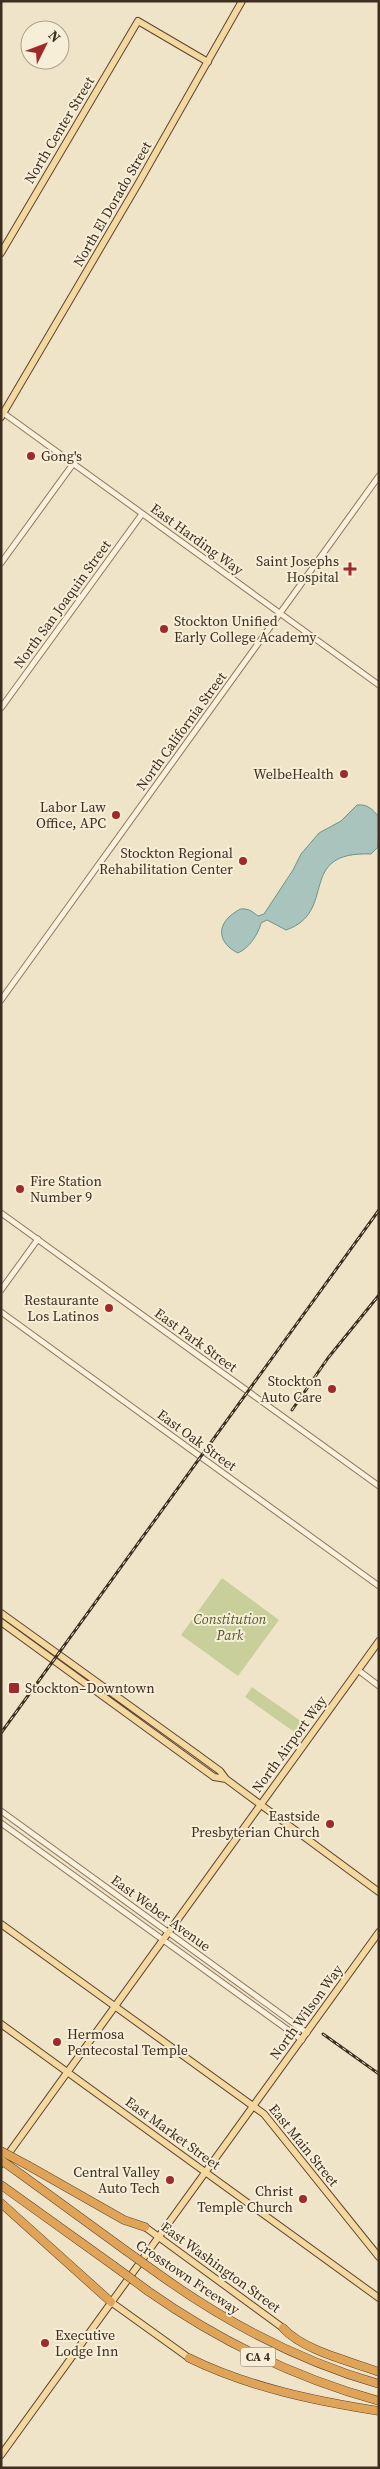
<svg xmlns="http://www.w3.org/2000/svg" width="380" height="2469" viewBox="0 0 380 2469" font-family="'Source Serif 4',serif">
  <rect width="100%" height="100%" fill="#f0e4c8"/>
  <path fill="#c9cf9b" d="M222,1578L279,1620L238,1676L181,1635Z
    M252,1687L308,1726L300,1736L245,1697Z"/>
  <path fill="#a9c4bc" stroke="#6f938a" d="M357,805C368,804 372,809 379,817L378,847L371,854C295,851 339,912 286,930L267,920L261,923C258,935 249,948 238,953C219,944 215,926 234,913C237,911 240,908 244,909C250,909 254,913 258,916L264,914L293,870L301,854L319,833L341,821Z"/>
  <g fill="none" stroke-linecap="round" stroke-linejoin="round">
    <defs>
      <path id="minor" d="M2,412L379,685
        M1,563L73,464
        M1,708L142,514
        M1,1000L379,476
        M1,1213L379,1486
        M1,1290L38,1239
        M1,1312L379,1586
        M358,1670L379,1686
        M1,1811L307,2033
        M1,1823L302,2040"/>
      <path id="major" d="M1,253L138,21L208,62
        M1,417L138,184L242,1
        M1,1613L194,1752L220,1771L226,1779L379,1892
        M1,1622L214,1777L226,1779
        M1,1924L264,2114L379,2257
        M1,2024L379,2298
        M1,2164L379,1641
        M145,2227L283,2328
        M111,2302L189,2358
        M1,2455L379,1932"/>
      <path id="highway" d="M29,2166L124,2220L145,2227
        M22,2175L125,2250
        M1,2185L114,2266
        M1,2203L111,2302
        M160,2275C227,2323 299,2361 379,2384
        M148,2291C219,2341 295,2378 379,2401
        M283,2328C304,2351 350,2361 379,2372
        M189,2358C248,2387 315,2401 379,2411"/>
    </defs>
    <use href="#minor" stroke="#8d765c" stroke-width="7"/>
    <use href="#major" stroke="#5b4430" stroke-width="8"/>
    <use href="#highway" stroke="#5b4430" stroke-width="9"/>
    <use href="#minor" stroke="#faf1dc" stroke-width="5"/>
    <use href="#major" stroke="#f3d9a0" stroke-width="6"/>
    <use href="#highway" stroke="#e0a458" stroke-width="8"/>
    <defs>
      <path id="rail" d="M292,1410L328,1358L379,1295
        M1,1733L379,1210
        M323,2034L379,2074"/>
    </defs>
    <use href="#rail" stroke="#3d2e20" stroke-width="3"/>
    <use href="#rail" stroke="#f7eed8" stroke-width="1" stroke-dasharray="4" stroke-linecap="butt"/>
    <defs>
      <path id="highway-bridge" d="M1,2151L29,2166
        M1,2160L22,2175
        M125,2250L160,2275
        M114,2266L148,2291"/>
    </defs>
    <use href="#highway-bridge" stroke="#5b4430" stroke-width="9" stroke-linecap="butt"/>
    <use href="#highway-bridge" stroke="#e0a458" stroke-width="8"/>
  </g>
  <g fill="#9e2a2b" stroke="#f7eed8" stroke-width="2">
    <circle cx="31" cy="456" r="5"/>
    <path d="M347.5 561.5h5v5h5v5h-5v5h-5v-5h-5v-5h5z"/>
    <circle cx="164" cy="629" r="5"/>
    <circle cx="344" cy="774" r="5"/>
    <circle cx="116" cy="815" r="5"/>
    <circle cx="243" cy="861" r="5"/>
    <circle cx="20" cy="1189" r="5"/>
    <circle cx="109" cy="1308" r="5"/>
    <circle cx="332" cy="1389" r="5"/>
    <rect x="8" y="1682" width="12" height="12" rx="2.5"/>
    <circle cx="330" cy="1824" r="5"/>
    <circle cx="57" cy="2042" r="5"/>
    <circle cx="170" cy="2180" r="5"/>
    <circle cx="303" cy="2199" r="5"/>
    <circle cx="45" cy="2343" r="5"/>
  </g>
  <g text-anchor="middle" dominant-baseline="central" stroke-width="4" stroke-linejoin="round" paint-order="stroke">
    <rect fill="#f7eed8" stroke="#756857" stroke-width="1" x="240.5" y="2347.5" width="35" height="19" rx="4"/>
    <g font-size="12" font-weight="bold" fill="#3d2e20">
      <text x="258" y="2357">CA 4</text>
    </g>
    <g font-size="14" fill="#3d2e20" stroke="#f7eed8">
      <text transform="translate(59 130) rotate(-59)">North Center Street</text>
      <text transform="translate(112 204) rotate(-60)">North El Dorado Street</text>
      <text transform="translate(197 539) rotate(36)">East Harding Way</text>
      <text transform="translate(62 604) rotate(-54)">North San Joaquin Street</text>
      <text transform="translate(181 731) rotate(-54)">North California Street</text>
      <text transform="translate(196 1340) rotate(36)">East Park Street</text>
      <text transform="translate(197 1440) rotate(36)">East Oak Street</text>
      <text transform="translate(289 1744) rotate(-54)">North Airport Way</text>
      <text transform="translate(161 1913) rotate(36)">East Weber Avenue</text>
      <text transform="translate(306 2012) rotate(-54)">North Wilson Way</text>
      <text transform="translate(173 2133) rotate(36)">East Market Street</text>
      <text transform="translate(304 2145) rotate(51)">East Main Street</text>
      <text transform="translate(221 2267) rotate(36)">East Washington Street</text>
      <text transform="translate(188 2277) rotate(34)">Crosstown Freeway</text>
    </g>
    <g font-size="14" fill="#3d2e20" stroke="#f7eed8" text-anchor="end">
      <text x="41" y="456" text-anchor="start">Gong's</text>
      <text x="339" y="561">Saint Josephs<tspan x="339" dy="16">Hospital</tspan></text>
      <text x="174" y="621" text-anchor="start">Stockton Unified<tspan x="174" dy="16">Early College Academy</tspan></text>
      <text x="334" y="774">WelbeHealth</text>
      <text x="106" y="807">Labor Law<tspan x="106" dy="16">Office, APC</tspan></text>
      <text x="233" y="853">Stockton Regional<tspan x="233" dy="16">Rehabilitation Center</tspan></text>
      <text x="30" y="1181" text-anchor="start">Fire Station<tspan x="30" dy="16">Number 9</tspan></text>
      <text x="99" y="1300">Restaurante<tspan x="99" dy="16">Los Latinos</tspan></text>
      <text x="322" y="1381">Stockton<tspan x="322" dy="16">Auto Care</tspan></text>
      <text x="25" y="1688" text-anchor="start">Stockton–Downtown</text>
      <text x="320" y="1816">Eastside<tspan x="320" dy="16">Presbyterian Church</tspan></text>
      <text x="67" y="2034" text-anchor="start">Hermosa<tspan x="67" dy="16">Pentecostal Temple</tspan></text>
      <text x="160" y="2172">Central Valley<tspan x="160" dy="16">Auto Tech</tspan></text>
      <text x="293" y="2191">Christ<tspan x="293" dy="16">Temple Church</tspan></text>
      <text x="55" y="2335" text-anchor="start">Executive<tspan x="55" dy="16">Lodge Inn</tspan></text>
    </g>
    <g font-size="14" font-style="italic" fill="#4d5a26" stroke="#f7eed8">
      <text x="230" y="1619">Constitution<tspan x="230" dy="16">Park</tspan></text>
    </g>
  </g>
  <rect width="380" height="2469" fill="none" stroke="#3d2e20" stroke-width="5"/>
  <g transform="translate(45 45) rotate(48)"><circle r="24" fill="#f7eed8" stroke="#ada18e"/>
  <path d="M0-4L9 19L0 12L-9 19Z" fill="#9e2a2b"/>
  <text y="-8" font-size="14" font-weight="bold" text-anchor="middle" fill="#3d2e20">N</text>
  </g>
</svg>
